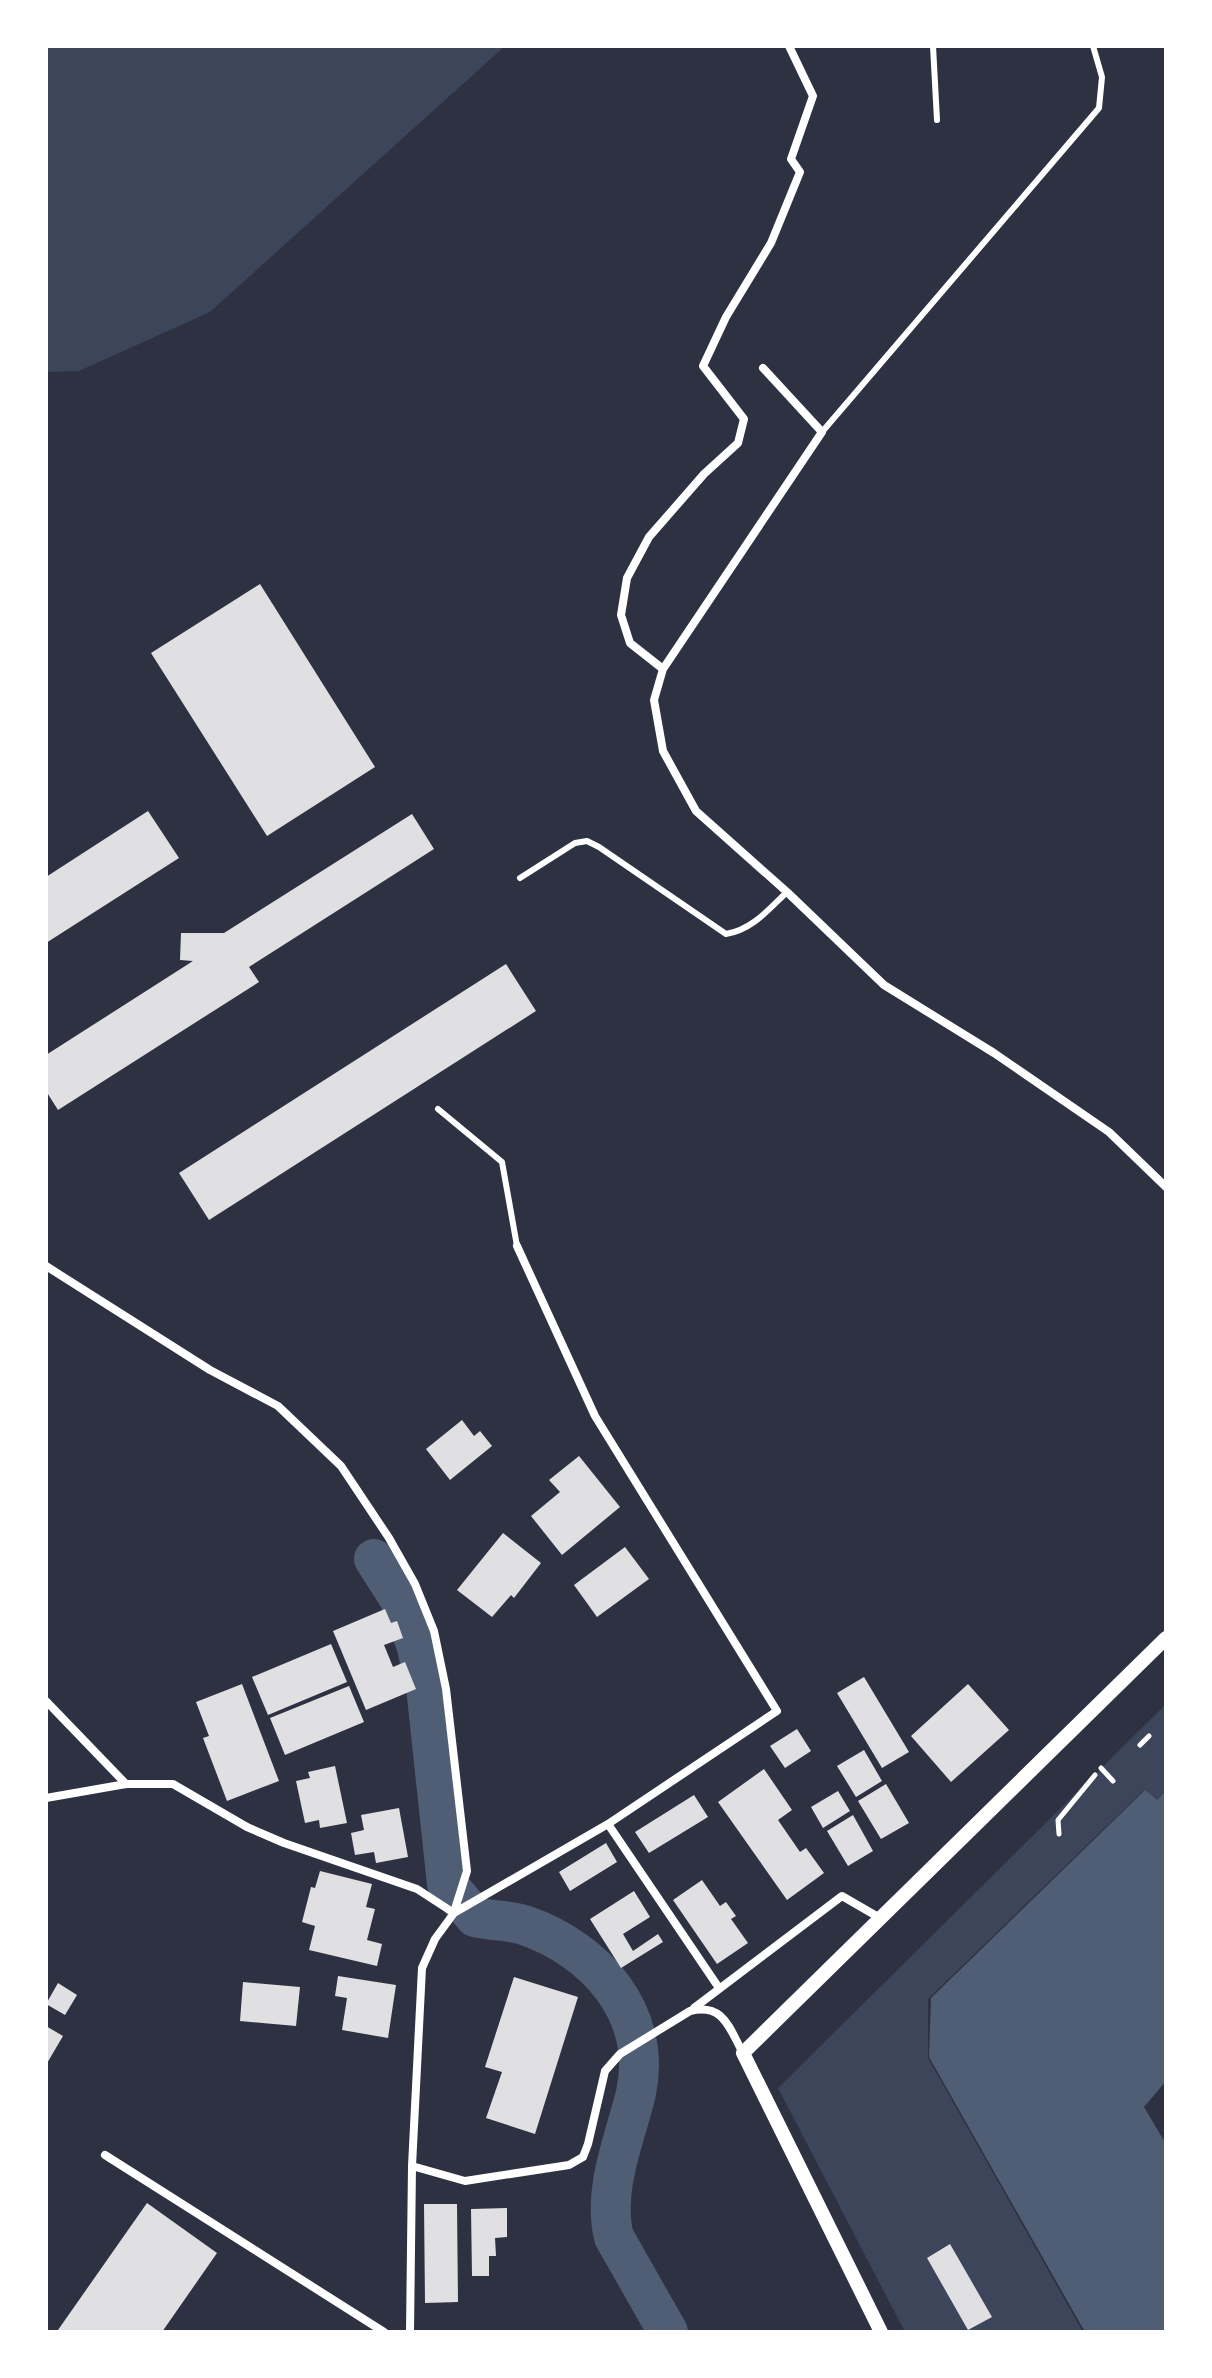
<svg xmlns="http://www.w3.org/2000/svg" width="1212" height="2378" viewBox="0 0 1212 2378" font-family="Cabin,sans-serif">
  <rect width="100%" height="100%" fill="#2d3142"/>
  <path fill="#3c4559" d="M46,46H505L210,312L79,371L46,372Z
    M1166,1704V1792L1156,1801L1144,1790L928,1999V2058L1083,2332H905L778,2088Z"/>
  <path fill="#4f5d75" d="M1145,1790L1157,1800L1166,1791V2081L1144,2107L1166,2144V2332H1085L929,2057L931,1998Z"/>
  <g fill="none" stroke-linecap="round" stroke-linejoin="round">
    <path stroke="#4f5d75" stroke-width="40" d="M374,1559L399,1598L416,1644L426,1687L447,1884L475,1917C492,1921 508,1920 524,1925C595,1949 653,2013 636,2093C625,2139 602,2190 614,2237L668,2332"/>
  </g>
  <path fill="#e0e0e3" d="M260,584L375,767L267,836L151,653Z
    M148,811L179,858L46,943V877Z
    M412,814L434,849L249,967L259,982L58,1110L46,1091V1055L193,961L180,960L181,933H224Z
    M506,964L536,1011L209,1220L179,1173Z
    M462,1420L474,1436L480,1431L492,1446L450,1480L426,1449Z
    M579,1456L620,1507L562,1555L531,1516L560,1492L549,1480Z
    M503,1533L541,1563L514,1598L511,1595L492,1617L457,1590Z
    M625,1547L649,1579L597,1617L574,1585Z
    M385,1609L391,1623L397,1621L403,1638L384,1645L393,1667L405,1662L416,1689L366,1710L333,1631Z
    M331,1644L347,1682L268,1715L252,1677Z
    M864,1677L909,1752L882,1768L837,1693Z
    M242,1684L279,1781L227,1801L203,1738L209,1736L196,1702Z
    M968,1684L1009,1730L951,1782L911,1736Z
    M349,1686L364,1722L285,1755L270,1718Z
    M797,1729L811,1751L785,1768L770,1746Z
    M864,1750L882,1781L856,1797L837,1766Z
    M335,1766L347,1823L320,1828L319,1820L305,1823L296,1781L310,1778L308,1772Z
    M764,1769L792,1810L778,1820L800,1852L806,1848L824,1873L787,1900L718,1802Z
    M886,1784L909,1823L881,1839L858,1801Z
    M838,1791L850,1811L823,1828L811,1807Z
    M694,1795L708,1817L649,1853L635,1832Z
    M399,1808L408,1857L376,1863L374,1852L355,1855L351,1833L364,1830L361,1815Z
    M853,1815L873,1851L848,1866L827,1831Z
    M606,1843L617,1862L570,1891L559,1872Z
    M320,1871L372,1884L366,1907L375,1909L367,1940L382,1944L377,1966L309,1950L315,1926L302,1922L311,1887L315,1888Z
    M702,1880L720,1906L726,1902L736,1916L731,1919L748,1943L717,1964L673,1900Z
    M634,1891L650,1917L623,1934L633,1951L658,1934L663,1942L621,1968L590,1919Z
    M338,1976L396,1985L388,2038L342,2030L347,1998L335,1996Z
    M514,1977L578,1997L535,2134L486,2118L502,2072L485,2067Z
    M243,1982L300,1987L296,2026L240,2021Z
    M58,1983L77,1995L65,2015L46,2004Z
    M46,2026L63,2036L46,2065Z
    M147,2203L217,2253L162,2332H60L58,2330Z
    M424,2204H457L458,2302L425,2303Z
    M507,2208V2237L495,2238L496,2256H489V2276H472L471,2209Z
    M950,2244L992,2317L968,2330L927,2258Z"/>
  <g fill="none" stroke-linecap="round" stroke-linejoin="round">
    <path stroke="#fff" stroke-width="5" d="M1140,1745L1149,1736
      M1101,1768L1113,1781
      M1059,1834L1058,1820L1095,1775"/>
    <path stroke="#fff" stroke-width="6" d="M933,46L937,120
      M822,432L1099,108L1102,77L1093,46
      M520,878L575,843L587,841L599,847L726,934C752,930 769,909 787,892
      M438,1109L502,1162L517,1246"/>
    <path stroke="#fff" stroke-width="8" d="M763,368L822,432L663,669L654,700L663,751L696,811L787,892L884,985L994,1053L1109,1132L1166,1187
      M663,669L630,643L621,615L627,578L649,537L704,474L738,443L744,419L703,366L726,317L771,243L800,172L791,159L813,96L789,46
      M46,1266L210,1370L278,1406L341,1466L389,1538L415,1584L434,1631L446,1689L467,1871L454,1912
      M46,1701L126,1784
      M46,1798L126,1784H173L247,1827L284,1843L417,1889L454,1913
      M608,1824L719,1988
      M694,2008L842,1896L880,1918
      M105,2155L384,2332
      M412,2166L465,2181L569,2165L583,2157L588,2144L605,2071L620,2054L690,2011C724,2003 729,2028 743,2053
      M410,2332L412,2166L422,1968L435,1939L454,1913L608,1824L777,1711L595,1416L517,1246"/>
    <path stroke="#fff" stroke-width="14" d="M881,2332L743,2053L1166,1638"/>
  </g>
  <rect width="1212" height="2378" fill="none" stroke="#ffffff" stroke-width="96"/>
</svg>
